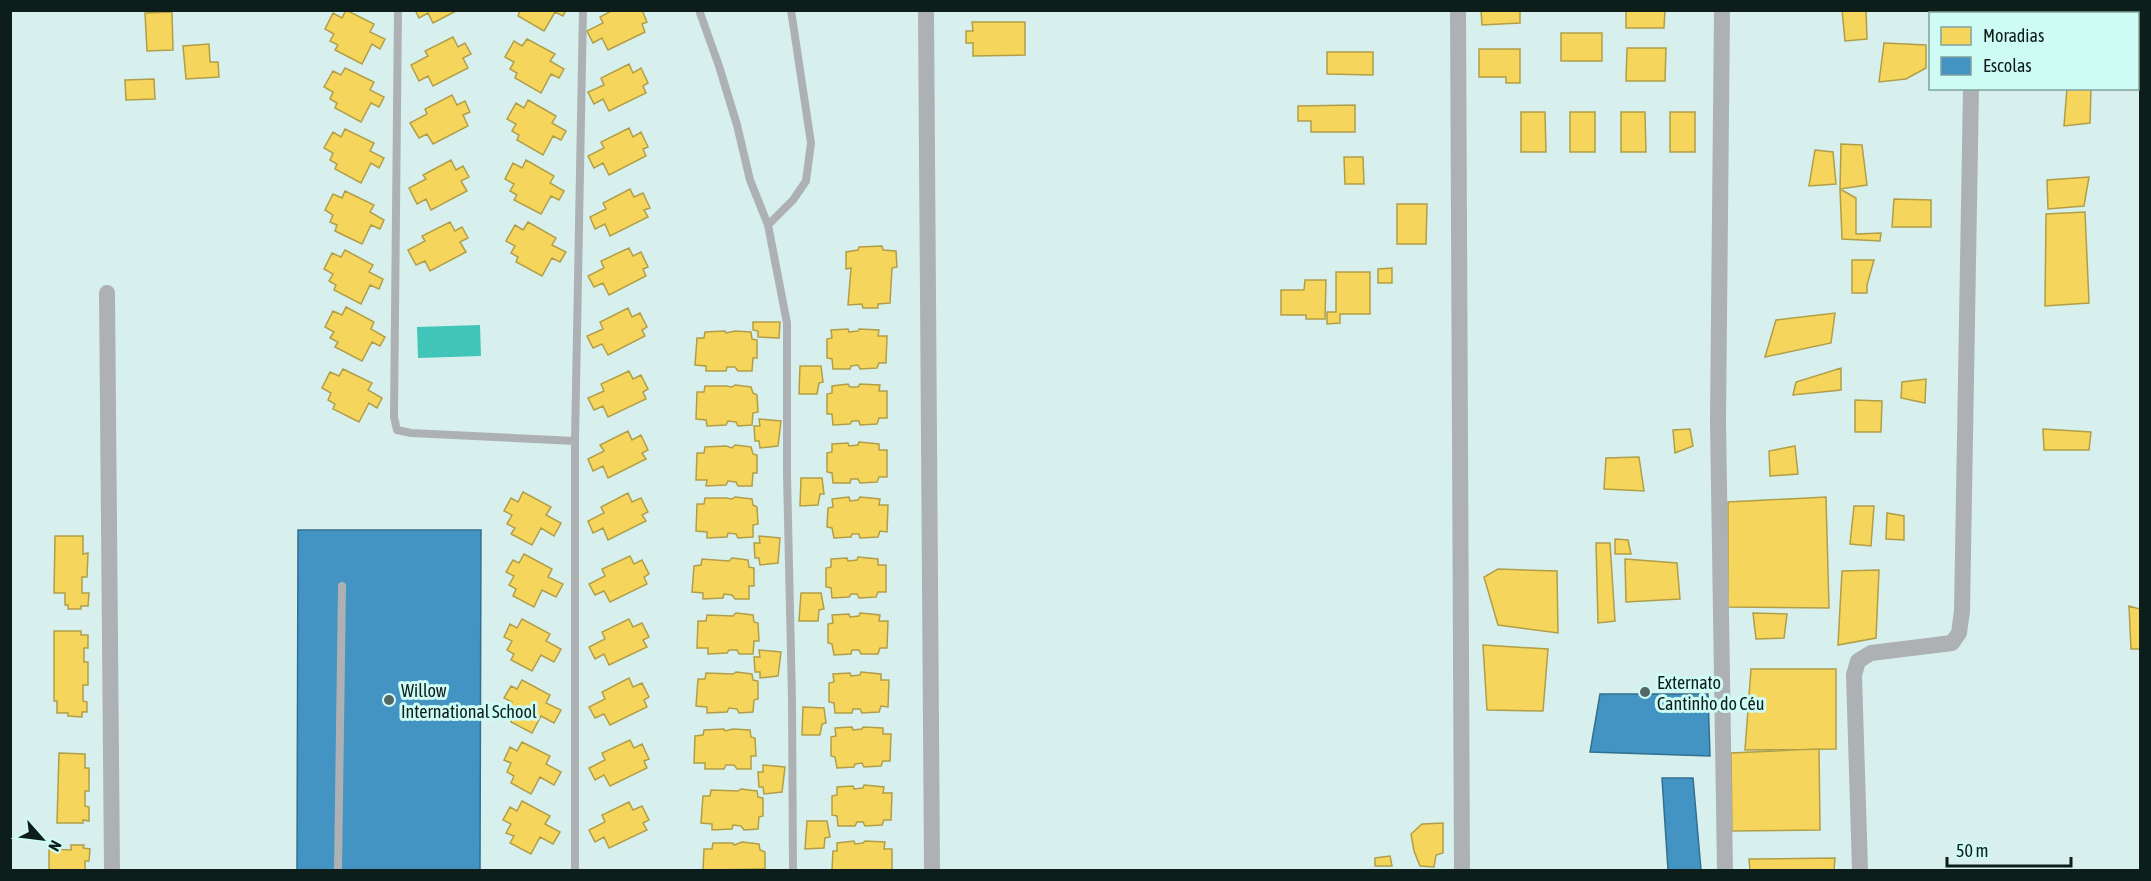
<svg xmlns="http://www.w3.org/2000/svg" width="2151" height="881" viewBox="0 0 2151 881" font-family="'Asap Condensed',sans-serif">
  <rect width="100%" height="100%" fill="#d8f0ed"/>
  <path fill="#41c5b8" d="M480,325L481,356L418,358L417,327Z"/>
  <path fill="#f6d55c" stroke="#b09e48" stroke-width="1.5" d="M346,10L374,24L370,32L385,39L380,49L372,44L362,64L335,50L338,45L330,41L334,34L325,29L333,13L342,18Z
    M415,10H458L433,23L428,13L419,18Z
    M520,10H566L563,16L555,12L544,31L518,16Z
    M613,10H642L647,22L642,24L645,32L608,50L602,38L593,43L587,31L603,23L600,17Z
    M1481,10H1520V23L1482,25Z
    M1626,10H1665L1664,28H1626Z
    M1842,10H1866L1867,39L1845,41Z
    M172,12L173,50L147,51L145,13Z
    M972,22H1025V55L973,56V43H966V31H973Z
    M1561,33H1602V61H1561Z
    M453,37L458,47L465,43L471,54L463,58L468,68L433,86L428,76L419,81L411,65L428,56L425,51Z
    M527,39L555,54L550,61L564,69L559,78L551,74L541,93L515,78L517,73L510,69L514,62L505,57L514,41L522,46Z
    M1884,43L1926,45V68L1906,79L1879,82Z
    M209,44L210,62H218L219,77L186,79L183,46Z
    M1627,48H1666L1665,81H1626Z
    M1479,49H1520V83H1506V77H1479Z
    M1327,52H1373V75L1327,74Z
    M629,64L633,73L641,68L648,83L643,86L646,93L609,111L603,99L594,104L588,92L604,85L601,78Z
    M345,68L374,82L370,90L384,97L379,107L371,103L361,122L335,108L337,103L330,99L333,92L324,87L333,71L341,75Z
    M154,79L155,99L126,100L125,80Z
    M2067,88H2091L2090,123L2064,126Z
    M452,95L457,105L465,101L470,112L463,115L468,126L433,144L427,134L419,138L410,123L427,114L425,109Z
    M528,100L556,116L552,123L566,131L561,140L553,136L543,155L517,140L519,135L512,131L516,124L507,119L516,103L524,108Z
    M1355,105V132H1311V121H1298V106Z
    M1521,112H1545L1546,152H1521Z
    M1570,112H1595V152H1570Z
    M1621,112H1645L1646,152H1621Z
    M1670,112H1695V152H1670Z
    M629,128L633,137L641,132L648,147L643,149L646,156L609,175L603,163L594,168L588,156L604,148L601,142Z
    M345,129L374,143L370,151L384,158L379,168L371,163L361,183L335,169L337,164L330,160L333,153L324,148L333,132L341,137Z
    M1841,144L1862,145L1867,185L1840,189Z
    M1815,150L1833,152L1836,184L1809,186Z
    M1344,157H1363L1364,184H1345Z
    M451,160L456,170L463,166L469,177L461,181L467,191L431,210L426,199L417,204L409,188L426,179L423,175Z
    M526,160L554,176L550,183L564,191L559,200L551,196L541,214L514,200L517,195L510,191L514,184L505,179L513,163L522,168Z
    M2089,177L2084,206L2048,209L2047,180Z
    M630,189L634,197L643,193L650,208L644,210L648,217L610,236L605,224L595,229L590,217L606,209L603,203Z
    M1840,189L1856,198V234L1881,233L1880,241L1842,239Z
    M345,191L374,205L370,212L384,220L380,229L371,225L362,244L335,231L337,225L330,222L333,215L325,210L333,194L342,198Z
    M1894,199L1931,200V227H1892Z
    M1397,204H1427L1426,244H1397Z
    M2085,212L2089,303L2045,306L2046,214Z
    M450,222L455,231L462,227L468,238L460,242L466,252L430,271L425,261L416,265L408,250L425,241L422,236Z
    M528,222L556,238L552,245L566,252L560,262L552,258L542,276L516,262L518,257L511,253L515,246L506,241L515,225L523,230Z
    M882,246L883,250L896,251L897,267L892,268L890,303L878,304V308H863L862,304L848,305L851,268L846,269V252L858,250L859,247Z
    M629,248L633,256L641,252L648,267L643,269L646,276L609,295L603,283L594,287L588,276L604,268L601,261Z
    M345,250L373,265L369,272L383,279L379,289L370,285L361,304L334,290L336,285L329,281L333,274L324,269L332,253L341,257Z
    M1852,260H1874L1867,285V293H1852Z
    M1392,268V283H1378V269Z
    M1336,272H1370V314H1340V323L1327,324V312H1336Z
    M1305,280H1326L1325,319H1306V315H1281V290H1304Z
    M346,307L374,322L371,329L385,337L380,346L372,342L362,361L335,347L338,342L330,338L334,332L325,327L333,311L342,315Z
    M628,308L632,317L640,313L647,327L642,330L645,336L608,355L602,344L593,348L587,336L603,329L600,322Z
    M1835,313L1831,343L1765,357L1776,320Z
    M753,322H780L779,338L758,337V331L753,330Z
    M848,329L849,332L858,331L859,329L879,330L878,336H887L886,363H879L877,368L860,369L858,365L851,366L850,369H833L832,359L827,358V339L832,338L831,330Z
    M725,331L726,333L735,331L751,332L752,339L757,340V358H753L752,371H738L735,367H727L726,371H706V366L695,365L697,338H704L705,332Z
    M800,366H821L823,382L819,383L817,394H799Z
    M1841,368V390L1793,395L1796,382Z
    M343,369L372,383L368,390L382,398L377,408L369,403L359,422L333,409L335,404L328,400L331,393L322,388L330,372L339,376Z
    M629,371L633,379L641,375L648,389L643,392L646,399L608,417L603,406L594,410L588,398L604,391L601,384Z
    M1926,379L1925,403L1901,398L1902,382Z
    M848,384L850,387H858L860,384L880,385L879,391H887V418H879L877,424L860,425L859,421H852L850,424L833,425L832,414H827V394L832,393V386Z
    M735,385L751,387L753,393L757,395L758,412L753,413L752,425L738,426L736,422L728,421L726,425L707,426L706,420L696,419L697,392H704L705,386H726L732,387Z
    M1855,400L1882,401L1881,432H1855Z
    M759,419L781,421L778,446L760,448L759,441H755L754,426H760Z
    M1690,429L1693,446L1675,453L1673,430Z
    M2043,429L2091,432L2089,450H2044Z
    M628,431L632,440L641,435L648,450L642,453L646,459L608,478L603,466L593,471L588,459L604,451L600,445Z
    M859,442L879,444V450H887V477H879L877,482L860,483L858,479H851L850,483H833L832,473L827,472V453L832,452V444L848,443L849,446L858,445Z
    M735,445L751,447L753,454L757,455V473H753L752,486H738L736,482L728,481L726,485L706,486L707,480H696L697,453H704L705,447L726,446L732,448Z
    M1795,446L1798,474L1770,476L1769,451Z
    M1639,457L1644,491L1604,489L1606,458Z
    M801,478H822L824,494H820L818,505L800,506Z
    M523,492L551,507L546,515L561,523L554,536L541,528L532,545L511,534L515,528L507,524L512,515L504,511L511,498L518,502Z
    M628,493L632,502L641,498L648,512L642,515L646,521L608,540L603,528L593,533L588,521L604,513L601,507Z
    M735,497L752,499L753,505L757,507L758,524L753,525V537L738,538L736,534L728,533L727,537L707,538V532L696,531L697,504H704L705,498H726L732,499Z
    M849,497L850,501L858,500L860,497L880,499L879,505H888L887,532L880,531L878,537L860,538L859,534H852L851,537L834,538L832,528L827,527L828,508L833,507L832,499Z
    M1826,497L1829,608L1728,607V502Z
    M1854,506H1874L1871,546L1850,544Z
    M1887,513L1904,516V540L1886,539Z
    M55,536H83V554L88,553L87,577H82V593H89L88,606H81V609H68V605H65V593H54Z
    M759,536L780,538L778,563L760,565L759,558H755L754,543H760Z
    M1615,539L1628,540L1631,554H1615Z
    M1596,543H1610L1615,621L1598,623Z
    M524,554L552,569L548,577L563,584L556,597L542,590L534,607L513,596L516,589L509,585L514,576L506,572L513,560L519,563Z
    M630,556L634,564L642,560L649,574L644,577L647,584L610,602L604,591L595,595L589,584L605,576L602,569Z
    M858,557L878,559V565H886V592H878L876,597L859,598L857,594H851L849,597L832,598L831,588L826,587V568L831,567V559L847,558L848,561L857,560Z
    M732,558L748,560L749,567L754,568V586H749V599H735L732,595L724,594L723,598L703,599V593L692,592L694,566L701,565L702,559L729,561Z
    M1625,559L1677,563L1680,599L1626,602Z
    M1498,569L1557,571L1558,633L1498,625L1484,577Z
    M1879,570L1876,638L1838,645L1842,571Z
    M801,593H821L824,609L819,610L818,621H799Z
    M2129,606L2140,609V649H2131Z
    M736,613L753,615L754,622L758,623L759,641H754L753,654H739L737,650H729L727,653L708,654V648H697L698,621H706L707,615L733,616Z
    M860,613L880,615L879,621H888L887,648H880L878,654H861L859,650H852L851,654L834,655L832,644L828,643V624L833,623L832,615L849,614L850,617L859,616Z
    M1753,613L1787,614L1784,638L1756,639Z
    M522,619L550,634L546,641L561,649L554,662L541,655L532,671L511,660L514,654L507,650L512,641L504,637L510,624L517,628Z
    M629,619L633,627L642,623L649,637L643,640L647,647L609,665L604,654L595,659L589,647L605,639L602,632Z
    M54,631H81V635H88V648H84V662H88V685H83V701L87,702V712H82V717L68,716V713H57V701H54Z
    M1483,645L1548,649L1543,711L1487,710Z
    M759,650L781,652L778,676L760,678V672H755L754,657H760Z
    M1751,669H1836V749L1745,750Z
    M736,672L752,674L753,680L758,681V699L754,700L753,712L739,713L737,709L729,708L727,712L707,713V707L696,706L698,679H705L706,673L733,674Z
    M861,672L881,674V680H889L888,707L881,706L879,712L862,713L860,709H853L852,713H835L834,703L829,702V683L834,682L833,674L850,673L851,676L860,675Z
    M629,678L633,687L642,683L649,697L644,700L647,707L610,725L604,714L595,718L589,707L605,699L602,692Z
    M522,680L550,695L546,703L561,710L554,723L541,716L532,733L511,722L514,715L507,711L512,702L504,698L511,686L517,689Z
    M803,707L824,708L826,723L822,724L820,735H802Z
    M852,727L853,730L862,729L863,727L883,728V734H891L890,761H883L881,766L864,767L862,763L855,764L854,767L837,768L835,757L831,756V737L836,736L835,728Z
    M724,729L725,731L733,729L750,730L751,737L755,738L756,756H751V769H737L734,765H726L724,769H705V763H694L695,736L703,735L704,730Z
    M630,740L634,748L642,744L649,759L644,761L647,768L610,786L604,775L595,780L589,768L605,760L602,753Z
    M522,742L550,756L546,764L561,772L554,785L540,777L531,794L511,783L514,776L507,772L511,763L504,760L510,747L517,751Z
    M1819,749L1820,830L1732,831L1731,753Z
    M59,753L85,754V768H89V791H85V806L89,807V821L83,820V823H57Z
    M763,765L785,767L782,792L764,794L763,787H759L758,772H763Z
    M864,785L884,787L883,793H892L891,820H884L882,825L865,826L863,822H857L855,826H838L837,816L832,815V796L837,795V787L853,786L854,789L863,788Z
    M741,789L757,791L758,797L763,798V816L759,817L758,829L744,830L741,826L733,825L732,829L712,830V824L701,823L703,796H710L711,790L738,791Z
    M522,801L550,816L545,824L560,832L553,844L540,837L531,854L510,843L514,836L506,833L511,824L503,820L510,807L517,811Z
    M629,802L633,810L642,806L649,820L643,823L647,830L609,848L604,837L595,842L589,830L605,822L602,815Z
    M807,821H827L830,837L825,838L824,848L805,849Z
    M1443,823V853L1436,855L1434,867L1420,866L1414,851L1411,834L1422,824Z
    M854,841L855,844L863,843L865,841L885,842L884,849H892V870H832L833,851H837V843Z
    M742,842L759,844L760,850L765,852V869L703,870L704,849H712L713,843H733L734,845Z
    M71,845H84L83,848L90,849L89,861H85V870H49V849L71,850Z
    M1390,856L1392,866H1375V858Z
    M1835,858L1834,870H1750L1749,859Z"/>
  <path fill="#4393c3" stroke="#327090" stroke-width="1.5" d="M298,530H481L480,870H297Z
    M1600,694H1708L1710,756L1590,752Z
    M1662,778H1693L1701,870H1668Z"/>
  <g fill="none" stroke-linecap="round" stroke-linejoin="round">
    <path stroke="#aeb1b3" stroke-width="8" d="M398,10L394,417L397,430L411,433L575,441
      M699,10L719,66L737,125L750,180L768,225L787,323V474L792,700L793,870
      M768,225L793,200L806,181L811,143L791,10
      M338,870L342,586
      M575,870V441L583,10"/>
    <path stroke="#aeb1b3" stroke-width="16" d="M926,10L932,870
      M1458,10L1462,870
      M1722,10L1718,421L1725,870
      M1972,14V10
      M107,293L112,870
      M1860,870L1854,675L1858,661L1871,653L1952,643L1959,633L1962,611L1971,88"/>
  </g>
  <g fill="#536764" stroke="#cefbf3" stroke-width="2">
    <circle cx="1645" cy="692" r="6"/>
    <circle cx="389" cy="700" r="6"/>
  </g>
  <g text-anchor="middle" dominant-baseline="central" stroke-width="6" stroke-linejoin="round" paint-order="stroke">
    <g font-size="18" fill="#0c1d1a" stroke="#cefbf3" text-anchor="start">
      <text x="1657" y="682">Externato<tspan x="1657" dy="21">Cantinho do Céu</tspan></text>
      <text x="401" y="690">Willow<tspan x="401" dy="21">International School</tspan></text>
    </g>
  </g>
  <rect width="2151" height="881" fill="none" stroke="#0c1d1a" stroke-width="24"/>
  <rect x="1929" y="12" width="210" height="78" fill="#cefbf3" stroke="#80a29c" stroke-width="1.5"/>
  <rect x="1941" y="27" width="30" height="18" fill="#f6d55c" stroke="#80a29c" stroke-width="1.5"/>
  <text x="1983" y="42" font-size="18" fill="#0c1d1a">Moradias</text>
  <rect x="1941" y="57" width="30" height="18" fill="#4393c3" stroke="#80a29c" stroke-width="1.5"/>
  <text x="1983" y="72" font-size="18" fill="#0c1d1a">Escolas</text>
  <g transform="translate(42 839) rotate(118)" stroke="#cefbf3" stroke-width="4.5" paint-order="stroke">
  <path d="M0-4.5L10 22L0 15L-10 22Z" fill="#0c1d1a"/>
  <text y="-9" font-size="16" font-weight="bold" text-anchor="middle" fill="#0c1d1a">N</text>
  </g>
  <path d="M1947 857v9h124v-9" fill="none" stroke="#0c1d1a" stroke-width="3"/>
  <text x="1956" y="857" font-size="18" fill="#0c1d1a" stroke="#cefbf3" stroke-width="4.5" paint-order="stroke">50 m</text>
</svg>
